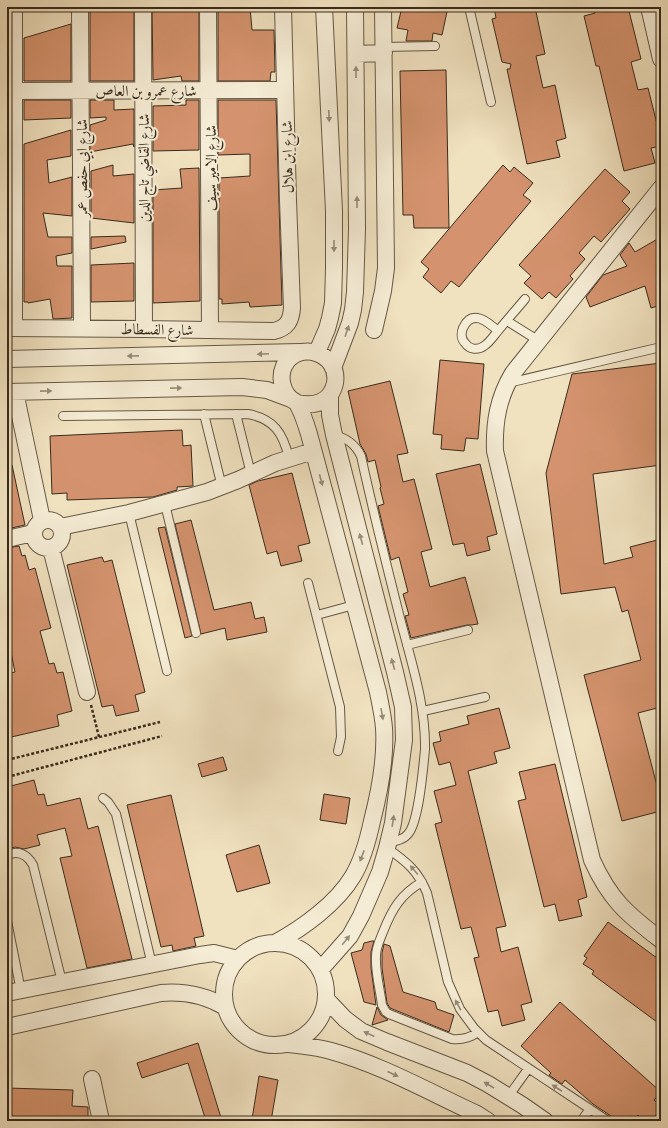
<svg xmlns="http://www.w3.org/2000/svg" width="668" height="1128" viewBox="0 0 668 1128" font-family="'EB Garamond',Amiri,serif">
  <rect width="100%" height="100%" fill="#f0e1bf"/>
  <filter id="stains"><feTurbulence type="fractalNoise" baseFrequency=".005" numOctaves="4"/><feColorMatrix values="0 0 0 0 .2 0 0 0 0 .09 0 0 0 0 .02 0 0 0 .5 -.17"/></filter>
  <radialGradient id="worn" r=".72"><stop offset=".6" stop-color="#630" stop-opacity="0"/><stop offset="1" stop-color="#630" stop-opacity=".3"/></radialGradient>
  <path fill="#d4936e" stroke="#382b1d" d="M90,7H134V81H90Z
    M152,7H199V81H182L181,76L153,80Z
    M218,7H250L252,30H274L275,72H271L270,81H218Z
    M402,7H448L442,35L433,33L432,41H406L408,30L397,28Z
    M494,7H535L545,54L536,56L543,88L555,85L566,138L556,141L560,157L527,164L507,69H510L511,64L502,62L492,19L496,18Z
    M594,7H628L641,59L631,62L638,90L648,88L661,140V146L651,148L655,163L624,171L599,66H596L584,16L595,13Z
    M71,24V81H24V38Z
    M446,70L449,228H414L413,215H403L400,71Z
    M24,100H71V118L24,120Z
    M90,100H114V110L134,109V147L133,144L90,152V125L106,120V117L90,118Z
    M186,100H199V150L153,151V106L186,105Z
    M218,100H276L282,305L250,307L249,302L222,304V299H219V178L250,176V154L218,155Z
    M71,130V156L47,160L49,183L72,177V216L43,213L48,237H72V253L56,256L57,266H72V318L53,319L50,299L28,303V302H24V144Z
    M113,165V176L134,174V223L91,218V171Z
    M503,165L510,172L514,167L533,183L523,195L531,201L459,287L451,281L441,293L423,277L429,269L421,262Z
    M199,168L200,301L153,303V190L182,188L180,169Z
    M605,169L630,192L622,201L630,209L601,242L594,236L579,253L585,259L570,276L573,279L556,298L549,292L542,299L524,283L531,276L519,265Z
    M125,236L126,242L91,249V237Z
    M661,237V305L651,308L645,286L590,307L586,297L603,275L627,266L620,255L629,243L635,252Z
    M134,263V301L91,302V265Z
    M440,360L484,364L478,439L466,438L464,451L441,449L442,435L433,434Z
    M661,363V465L593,474L604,564L633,557L630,547L661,539V707L638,713L661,801V811L622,821L584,675L641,660L628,610L622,612L615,587L561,594L546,473L572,374Z
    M390,381L408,453L397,455L403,482L414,479L432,549L421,552L430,587L465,577L478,624L471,625H467L411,638L405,616L409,615L403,594L408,592L399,557L391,560L378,506L384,504L380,488L381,487L375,460L368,462L366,454L360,444L348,391Z
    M182,430L183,446L191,445L193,486L177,487V490L153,497L67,500V493L52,494L50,436Z
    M480,464L497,534L487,537L490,550L467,556L464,543L453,545L436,474Z
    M12,465L25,525L7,529V466Z
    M292,473L310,543L298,546L302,561L281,566L277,551L267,554L249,485L258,481Z
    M191,520L214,610L251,602L255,619L264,617L267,632L227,640L225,628L201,634L175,524Z
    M165,527L192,636L185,638L158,528Z
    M19,546L22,556L25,555L29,570L35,568L51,628L40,631L49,664L54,663L57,673L63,672L72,711L57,715L59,726L7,738V674L15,672L7,633V548Z
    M102,557L104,562L112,560L145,692L135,695L139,711L116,716L113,705L102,707L67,565Z
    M499,708L510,748L494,752L497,763L468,771L506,926L496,928L501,952L518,947L532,1002L521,1005L525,1020L502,1026L498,1010L488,1012L474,958L479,957L471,927L461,929L435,824L442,822L434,791L456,785L450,762L439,765L433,743L441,741L439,732L469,724L467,716Z
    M223,757L227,770L202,777L198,764Z
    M555,764L587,897L578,900L582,916L559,921L555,904L544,907L518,801L526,799L519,772Z
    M34,780L38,795L44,794L47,806L80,798L88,829L98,826L132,959L87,968L60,858L72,856L65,828L37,835L40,845L24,849L15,847L7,849V787Z
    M324,794L350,798L346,824L320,820Z
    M171,795L204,936L194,938L196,946L173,951L172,945L161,947L127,805Z
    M259,845L270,883L237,892L226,855Z
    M608,922L661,961V1025L592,974L594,971L583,964L587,958L584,956Z
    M372,941H374L371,952V968L376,1005L364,1002L351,953L362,950L364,943Z
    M384,944L390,946L403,992L435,1002L437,1009L454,1015L449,1032L390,1008L387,1003L382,968V953Z
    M560,1002L661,1092L654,1100L661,1107V1109L651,1121H644L638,1115L632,1121H613L611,1116L593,1104L565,1080L562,1084L549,1075L551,1073L521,1046Z
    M377,1007L381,1015L388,1020L372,1025Z
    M198,1043L222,1121H206L188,1063L142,1078L137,1063Z
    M259,1076L278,1080L271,1121L252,1119Z
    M7,1088L73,1090L72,1106L88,1107V1121H10V1120H7Z"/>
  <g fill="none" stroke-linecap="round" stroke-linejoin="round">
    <defs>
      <path id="service" d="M469,7L491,102
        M384,47L435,46
        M507,321L539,341
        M498,331C488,322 472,308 463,328C461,333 461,339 465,343C469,349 477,351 484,346C489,343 493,337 497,332C506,321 516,310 525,299
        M508,383L661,347
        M204,414L222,487
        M236,414L251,474
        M63,416L248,414C274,419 283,433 289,458
        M334,435C347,438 355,444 361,456C373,511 387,567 401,622C412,664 426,707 425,750C423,768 419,822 408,834C403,840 396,841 389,842
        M165,504L196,633
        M129,513L167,671
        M308,583L340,707L341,737L338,751
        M317,615L354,605
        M407,645L468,630
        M423,711L485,697
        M103,798L108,802L116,814L152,965
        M387,848C407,862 418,871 427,893L448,982L460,1009L474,1028L486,1040L608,1121
        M7,855C18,850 27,854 33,865L62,982
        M422,882C401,894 392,909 383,932C380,940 376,947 376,956C375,972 380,989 382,1005L386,1012L389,1014L452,1039C462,1040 470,1038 478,1032
        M7,921L21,991
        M508,1097L528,1069
        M581,1121L590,1109"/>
      <path id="minor" d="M14,7V328
        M80,7L82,328
        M143,7L144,329
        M208,7L210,330
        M649,7L661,59
        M356,54L384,53
        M7,91L285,90
        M661,188L513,373C498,398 494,422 495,451L592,860C610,900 627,914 661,940
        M7,328L144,329L274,331C287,328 291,321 292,308L288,200L283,7
        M374,330L383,291L386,268L383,7
        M317,352L327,329L330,318L333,303L334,268V211L324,7
        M7,359L300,352
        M333,368L350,323L353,310L355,292L357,229L355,7
        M7,392L242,387L267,390L291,399
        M15,392L42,520
        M34 534a14 14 0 1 1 28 0a14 14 0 1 1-28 0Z
        M60,527L129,513L207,492L238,480L275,463L313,451
        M7,539L33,533
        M51,548L87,692
        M224 994a51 51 0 1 1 102 0a51 51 0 1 1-102 0Z
        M275,943C303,928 337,903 353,876C363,859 368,840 372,821C380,790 386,759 384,728C383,715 380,703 378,692L309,434C306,424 303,414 298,405C297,402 294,401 291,399C282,391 279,377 284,366C298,339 340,353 335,383C331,402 315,407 297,403
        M320,970L350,936L361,916L380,872L387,848L393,823L404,740L403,707L395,672L334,435L330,415V395
        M7,993L200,955L214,953L238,959
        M326,999L345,1019L361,1031L387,1042L467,1073L488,1084L522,1105L545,1121
        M7,1027L161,993C185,991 205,995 225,1007
        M289,1044C303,1046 317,1047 331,1051C382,1065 429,1092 477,1114L488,1121
        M92,1079L101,1121"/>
    </defs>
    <use href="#service" stroke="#665846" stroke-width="10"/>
    <use href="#minor" stroke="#665846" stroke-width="18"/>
    <path stroke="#382b1d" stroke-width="2.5" stroke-dasharray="3 2" stroke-linecap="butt" d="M91,705L99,737
      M7,760L160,722
      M7,777L162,736"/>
    <use href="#service" stroke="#f5ecd5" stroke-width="8"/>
    <use href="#minor" stroke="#f5ecd5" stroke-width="16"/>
  </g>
  <defs><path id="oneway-solid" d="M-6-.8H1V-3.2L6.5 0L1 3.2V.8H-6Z"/></defs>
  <g fill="#968c79">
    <use href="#oneway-solid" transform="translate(356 72) rotate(-90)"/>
    <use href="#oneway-solid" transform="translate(329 116) rotate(87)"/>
    <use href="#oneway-solid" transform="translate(357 202) rotate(-90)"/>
    <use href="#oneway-solid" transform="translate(334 246) rotate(90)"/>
    <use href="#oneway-solid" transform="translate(347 331) rotate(-71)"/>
    <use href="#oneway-solid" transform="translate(263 354) rotate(178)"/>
    <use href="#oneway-solid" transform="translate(133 356) rotate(179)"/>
    <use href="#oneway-solid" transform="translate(176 388) rotate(-1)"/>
    <use href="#oneway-solid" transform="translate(46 391) rotate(-1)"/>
    <use href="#oneway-solid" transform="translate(321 480) rotate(75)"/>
    <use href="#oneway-solid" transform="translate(361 539) rotate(-105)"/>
    <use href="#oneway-solid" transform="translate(393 664) rotate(-105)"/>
    <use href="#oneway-solid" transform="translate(382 714) rotate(80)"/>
    <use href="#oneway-solid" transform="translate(393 821) rotate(-81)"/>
    <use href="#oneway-solid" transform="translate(362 856) rotate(111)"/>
    <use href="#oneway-solid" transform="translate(414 870) rotate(-130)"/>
    <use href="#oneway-solid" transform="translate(346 940) rotate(-51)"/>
    <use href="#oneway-solid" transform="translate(458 1005) rotate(-119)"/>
    <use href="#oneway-solid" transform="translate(369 1034) rotate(-155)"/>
    <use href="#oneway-solid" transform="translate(393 1074) rotate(25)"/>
    <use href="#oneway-solid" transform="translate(489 1085) rotate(-149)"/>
    <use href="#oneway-solid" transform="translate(557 1088) rotate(-147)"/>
  </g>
  <g text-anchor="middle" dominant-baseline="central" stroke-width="4" stroke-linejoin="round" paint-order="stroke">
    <g font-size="15" fill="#382b1d" stroke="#f5ecd5">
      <text x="146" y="90">شارع عمرو بن العاص</text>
      <text transform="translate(287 157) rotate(-91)">شارع ابن هلال</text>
      <text transform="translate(81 168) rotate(-90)">شارع ابي حفص عمر</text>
      <text transform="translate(143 168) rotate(-90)">شارع القاضي تاج الدين</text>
      <text transform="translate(210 168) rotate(-90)">شارع الامير سيف</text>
      <text transform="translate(157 329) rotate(1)">شارع الفسطاط</text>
    </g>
  </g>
  <rect width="668" height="1128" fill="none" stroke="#f0e1bf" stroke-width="24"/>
  <rect x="8" y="8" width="652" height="1112" fill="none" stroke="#382b1d" stroke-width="2"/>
  <rect x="12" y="12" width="644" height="1104" fill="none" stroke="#382b1d"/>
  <rect width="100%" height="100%" filter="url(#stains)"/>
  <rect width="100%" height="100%" fill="url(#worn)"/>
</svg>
